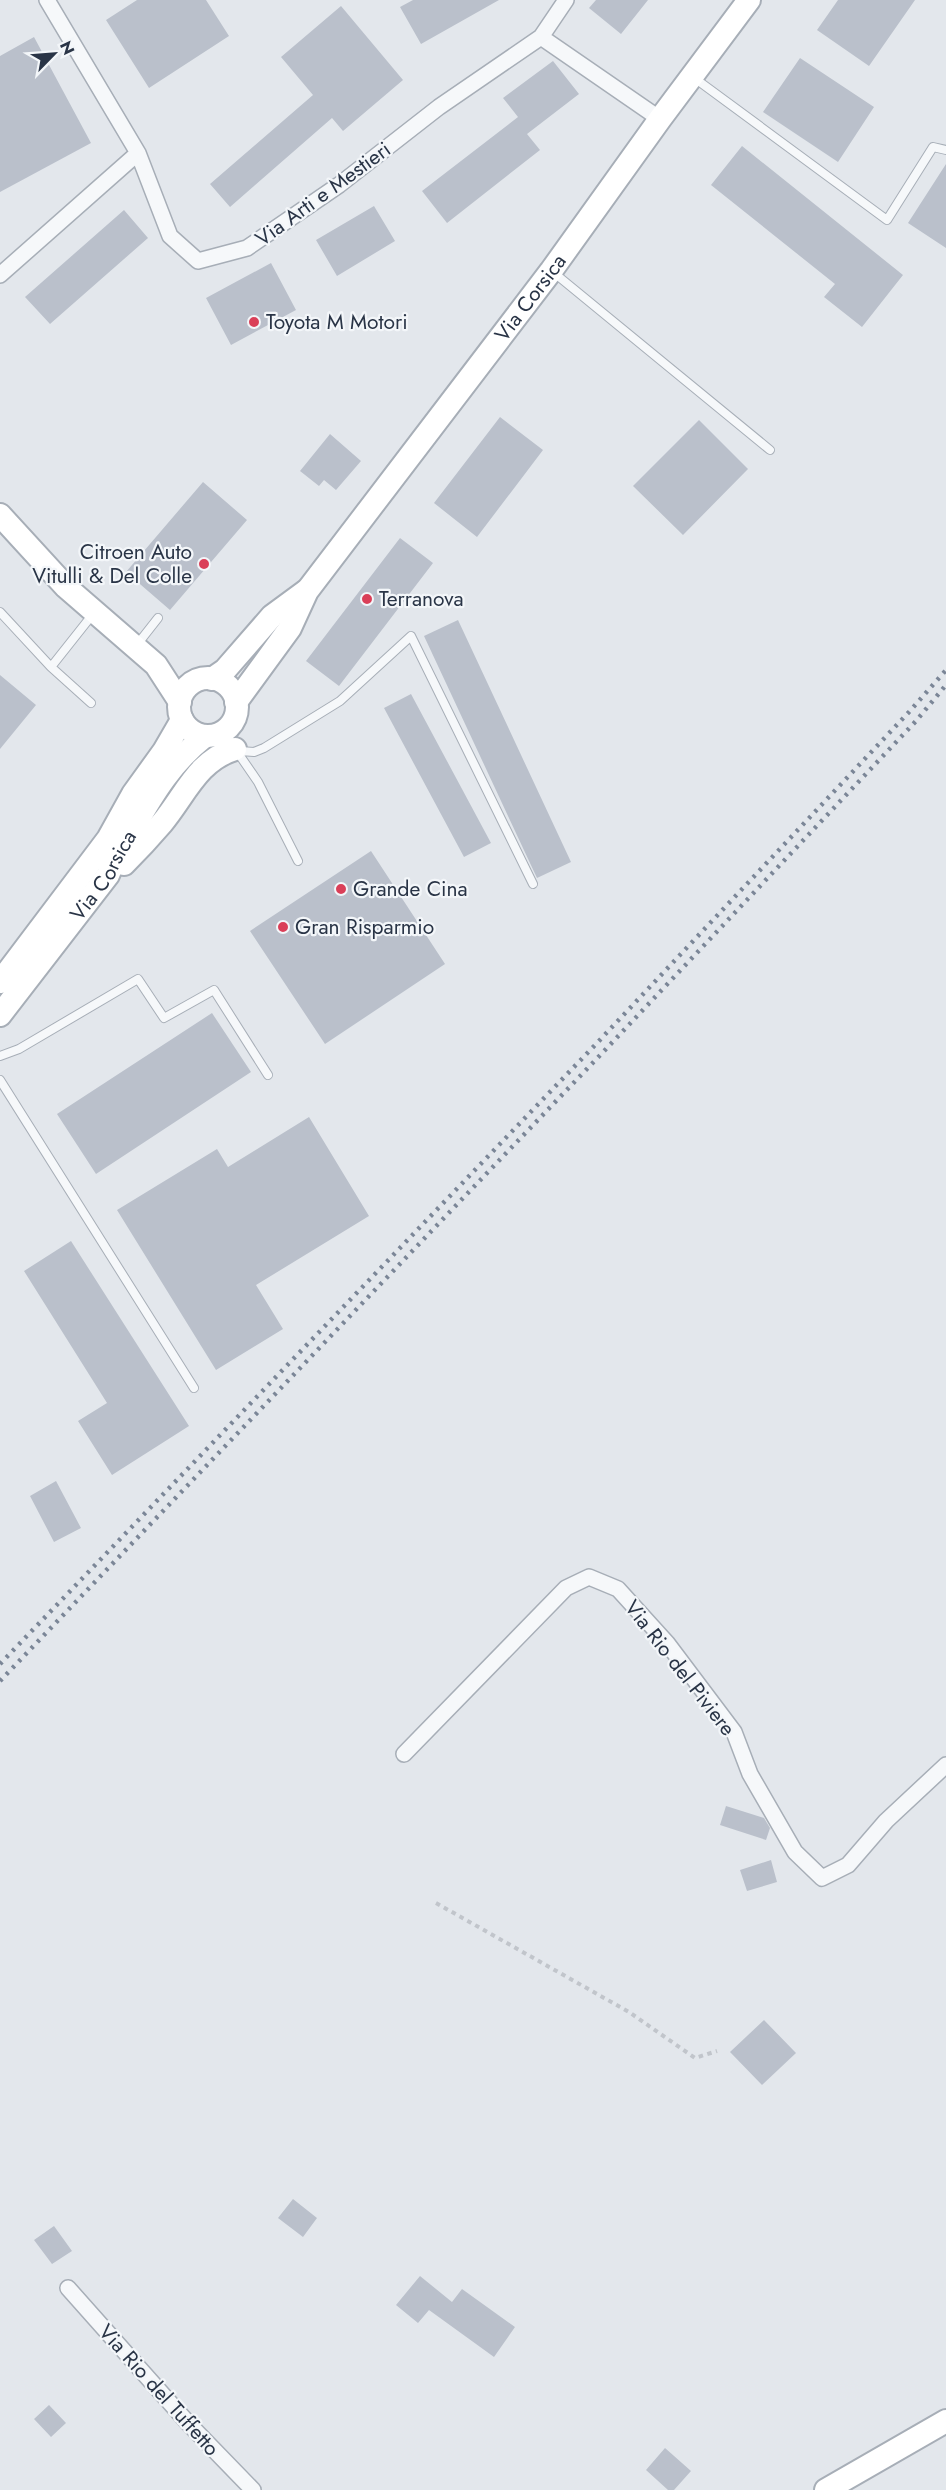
<svg xmlns="http://www.w3.org/2000/svg" width="946" height="2490" viewBox="0 0 946 2490" font-family="Jost,sans-serif">
  <rect width="100%" height="100%" fill="#e3e7ec"/>
  <path fill="#bac0cb" d="M137,0H206L229,36L149,88L106,20Z
    M413,0H499L421,44L400,7Z
    M596,0H648L621,34L589,8Z
    M838,0H915L869,66L817,30Z
    M341,6L403,80L343,131L332,118L230,207L210,184L313,95L281,57Z
    M34,37L91,143L0,192V56Z
    M800,58L874,107L838,162L763,112Z
    M553,61L579,94L527,134L540,150L447,223L422,191L518,117L503,98Z
    M742,146L903,275L862,327L824,297L835,284L711,185Z
    M946,164V248L908,223Z
    M374,206L395,241L337,276L316,240Z
    M124,210L148,238L50,324L25,297Z
    M271,263L296,310L231,345L206,298Z
    M500,417L543,450L477,537L434,503Z
    M699,420L748,469L683,535L633,486Z
    M330,434L361,461L336,490L324,480L319,486L300,471Z
    M203,482L247,520L170,610L126,572Z
    M400,538L433,563L339,686L306,661Z
    M458,620L571,862L537,878L424,636Z
    M0,675L36,705L0,749Z
    M411,694L491,843L464,857L384,708Z
    M371,851L445,964L325,1044L250,931Z
    M212,1013L251,1072L96,1174L57,1114Z
    M309,1117L369,1216L256,1285L283,1329L216,1370L117,1210L217,1149L228,1167Z
    M71,1241L189,1426L112,1475L78,1421L107,1403L24,1271Z
    M56,1481L81,1528L54,1542L30,1496Z
    M726,1806L764,1818L770,1828L766,1840L720,1825Z
    M771,1860L777,1882L747,1891L740,1870Z
    M764,2020L796,2053L762,2085L730,2052Z
    M293,2199L317,2218L303,2237L278,2218Z
    M54,2226L72,2251L52,2264L34,2240Z
    M420,2276L452,2302L462,2289L515,2327L494,2357L429,2310L418,2323L396,2305Z
    M49,2405L66,2423L51,2437L34,2419Z
    M665,2448L691,2471L674,2490H668L646,2470Z"/>
  <g fill="none" stroke-linecap="round" stroke-linejoin="round">
    <defs>
      <path id="lane" d="M693,77L887,220L933,147L946,150
        M553,272L770,450
        M0,612L51,667L93,614
        M136,646L158,618
        M51,667L91,703
        M222,732L240,751L254,752L264,748L340,701L411,636L533,884
        M236,750L258,782L298,861
        M0,1056L19,1049L138,979L164,1018L214,990L268,1075
        M0,1080L194,1388"/>
      <path id="street" d="M47,0L138,153L170,236L198,261L247,248L339,185L439,107L541,37L566,0
        M541,37L660,119
        M0,275L138,153
        M404,1754L566,1588L589,1577L618,1589L667,1643L734,1732L750,1774L795,1852L822,1878L848,1865L886,1821L946,1765
        M68,2288L188,2423L253,2490"/>
      <g id="secondary">
        <path d="M0,515L66,587L156,665L180,702"/>
        <circle cx="208" cy="707" r="29"/>
        <path d="M212,679L225,670L272,616L306,591"/>
        <path id="s1" d="M236,702L290,628L307,591L551,271L660,119L749,0"/>
        <path d="M124,864C137,851 150,837 162,823C186,794 197,761 235,749"/>
        <path d="M0,982L108,839L133,794L164,751L182,720"/>
        <path id="s2" d="M0,1015L108,875C115,857 125,843 134,827C154,792 173,761 205,736"/>
        <path d="M826,2490L946,2421"/>
      </g>
    </defs>
    <use href="#lane" stroke="#a7aeb7" stroke-width="10"/>
    <use href="#street" stroke="#a7aeb7" stroke-width="18"/>
    <use href="#secondary" stroke="#a7aeb7" stroke-width="26"/>
    <path stroke="#c1c5cb" stroke-width="4" stroke-dasharray="4.5 4.5" stroke-linecap="butt" d="M436,1903L629,2012L695,2058L717,2051"/>
    <use href="#lane" stroke="#f6f8fa" stroke-width="8"/>
    <use href="#street" stroke="#f6f8fa" stroke-width="15"/>
    <use href="#secondary" stroke="#fff" stroke-width="22"/>
    <path stroke="#7b8697" stroke-width="4.5" stroke-dasharray="3 6" stroke-linecap="butt" d="M0,1664L597,1043L909,712L946,670
      M0,1681L606,1049L916,721L946,685"/>
  </g>
  <g fill="#da3f58" stroke="#f3f6f9" stroke-width="2">
    <circle cx="254" cy="322" r="6"/>
    <circle cx="204" cy="564" r="6"/>
    <circle cx="367" cy="599" r="6"/>
    <circle cx="341" cy="889" r="6"/>
    <circle cx="283" cy="927" r="6"/>
  </g>
  <g text-anchor="middle" dominant-baseline="central" stroke-width="4.5" stroke-linejoin="round" paint-order="stroke">
    <g font-size="21" fill="#293446" stroke="#f3f6f9">
      <text transform="translate(323 194) rotate(-36)">Via Arti e Mestieri</text>
      <text stroke="none"><textPath href="#s1" startOffset="501">Via Corsica</textPath></text>
      <text stroke="none"><textPath href="#s2" startOffset="174">Via Corsica</textPath></text>
      <text transform="translate(680 1668) rotate(52)">Via Rio del Piviere</text>
      <text transform="translate(159 2390) rotate(48)">Via Rio del Tuffetto</text>
    </g>
    <g font-size="21" fill="#293446" stroke="#f3f6f9" text-anchor="start">
      <text x="266" y="322">Toyota M Motori</text>
      <text x="192" y="552" text-anchor="end">Citroen Auto<tspan x="192" dy="24">Vitulli &amp; Del Colle</tspan></text>
      <text x="379" y="599">Terranova</text>
      <text x="353" y="889">Grande Cina</text>
      <text x="295" y="927">Gran Risparmio</text>
    </g>
  </g>
  <g transform="translate(54 54) rotate(65)" stroke="#f3f6f9" stroke-width="4.5" paint-order="stroke">
  <path d="M0-4.5L10 22L0 15L-10 22Z" fill="#293446"/>
  <text y="-9" font-size="16" font-weight="bold" text-anchor="middle" fill="#293446">N</text>
  </g>
</svg>
